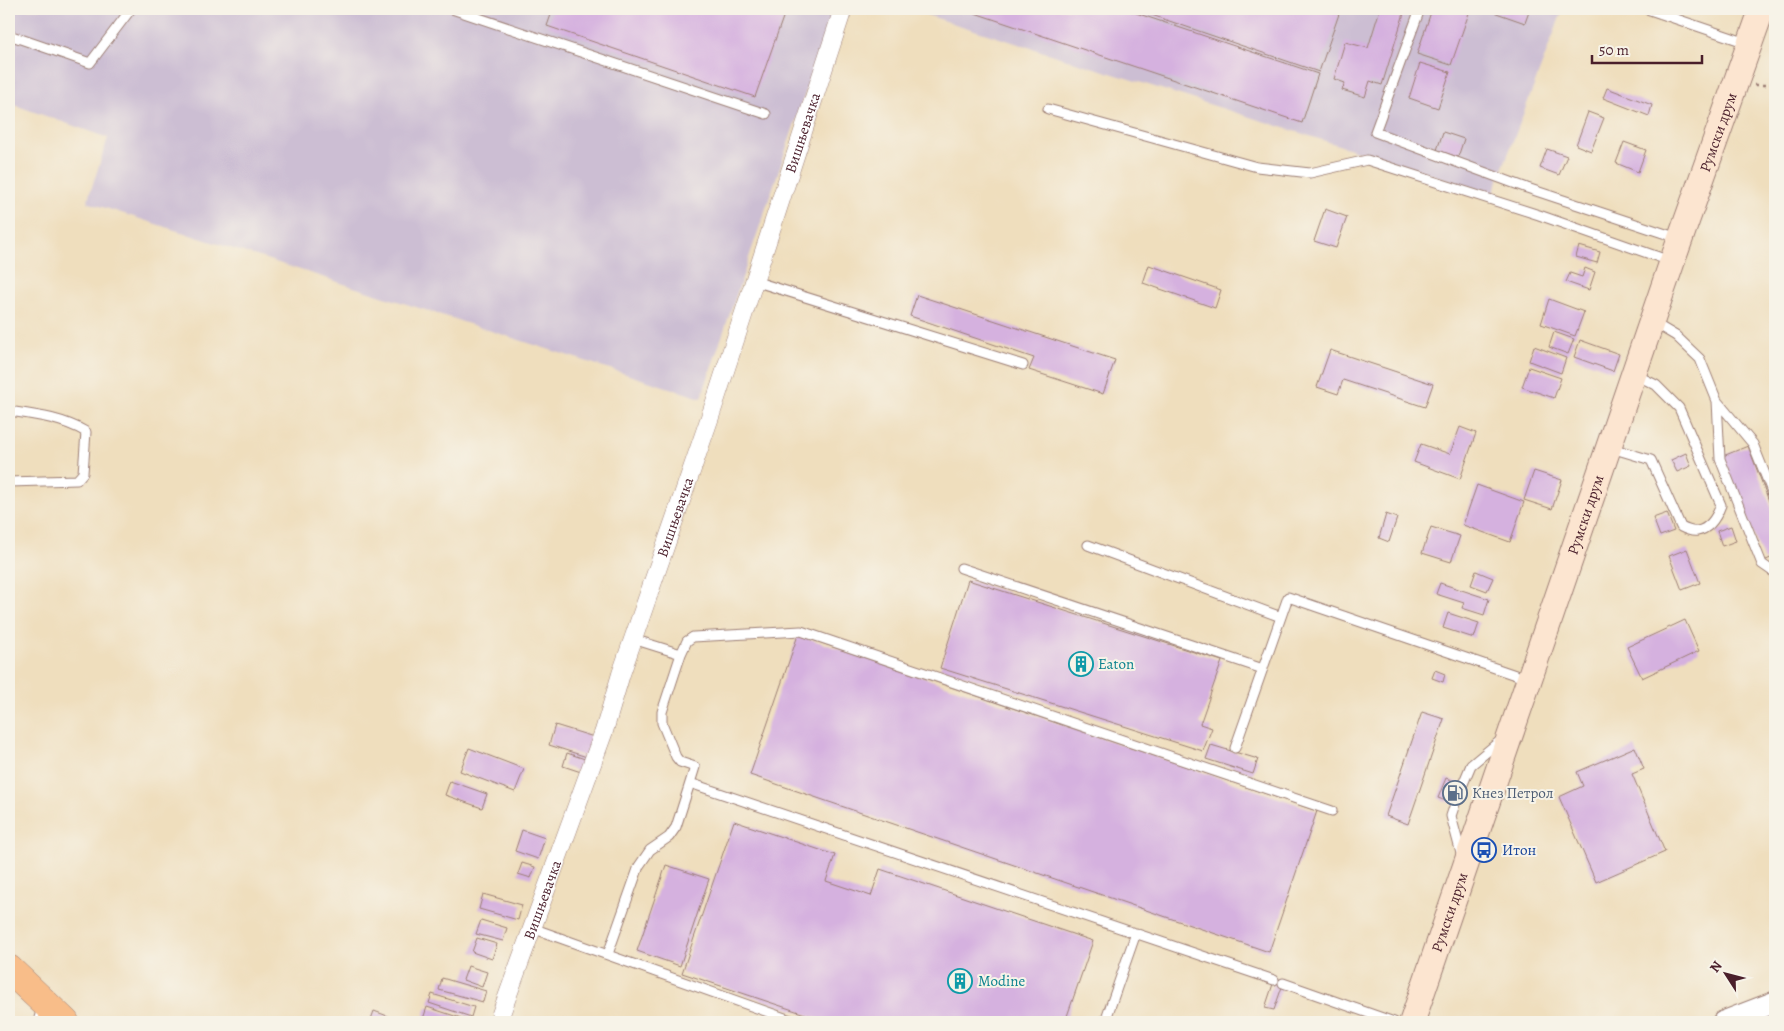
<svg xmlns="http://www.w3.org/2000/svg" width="1784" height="1031" viewBox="0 0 1784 1031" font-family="Alegreya,serif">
  <rect width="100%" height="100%" fill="#f7f3e8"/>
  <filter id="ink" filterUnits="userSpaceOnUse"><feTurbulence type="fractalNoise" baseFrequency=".02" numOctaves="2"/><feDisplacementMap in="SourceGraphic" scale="10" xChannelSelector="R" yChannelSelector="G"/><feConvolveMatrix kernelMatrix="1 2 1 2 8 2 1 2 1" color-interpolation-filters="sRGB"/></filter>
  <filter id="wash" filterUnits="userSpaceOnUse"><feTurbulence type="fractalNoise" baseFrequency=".0096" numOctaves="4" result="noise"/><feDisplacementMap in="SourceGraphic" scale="20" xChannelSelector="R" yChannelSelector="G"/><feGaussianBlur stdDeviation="1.12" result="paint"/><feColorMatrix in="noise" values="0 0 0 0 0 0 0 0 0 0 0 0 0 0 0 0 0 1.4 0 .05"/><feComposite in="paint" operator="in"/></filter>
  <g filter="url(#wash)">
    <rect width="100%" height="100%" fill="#efdebd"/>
    <path fill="#ccbed3" d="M9,9H834L701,398L87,202L108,138L9,103Z
      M908,9H1563L1493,194Z"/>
    <g id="blocks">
      <path fill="#d5b1df" d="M553,9H786L755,97L547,26Z
        M963,9H1124L1318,74L1302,123Z
        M1134,9H1323L1339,14L1319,72Z
        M1380,9H1417L1415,14L1405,10L1382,85L1370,81L1365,97L1342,90L1345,83L1334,79L1345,42L1368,48Z
        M1432,9H1465L1470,10L1451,65L1417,54Z
        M1485,9H1530L1525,23Z
        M1420,63L1450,72L1438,108L1409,98Z
        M1607,88L1652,105L1649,116L1603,98Z
        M1588,112L1604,118L1591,151L1576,145Z
        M1443,132L1464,139L1458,157L1437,150Z
        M1624,142L1646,150L1638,172L1616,163Z
        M1547,149L1567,156L1559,175L1540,168Z
        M1325,209L1347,217L1336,248L1314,241Z
        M1579,246L1600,252L1597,263L1576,257Z
        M1149,265L1221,290L1215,308L1143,283Z
        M1585,268L1595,272L1589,290L1566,282L1570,273L1582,277Z
        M917,295L1115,360L1103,394L1029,370L1034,358L910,316Z
        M1549,299L1584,312L1575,336L1541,324Z
        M1554,332L1574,339L1568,354L1549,347Z
        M1580,340L1619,354L1613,371L1574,357Z
        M1534,346L1566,358L1561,373L1529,361Z
        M1330,350L1433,384L1425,407L1343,380L1338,394L1317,387Z
        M1529,367L1561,378L1554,398L1522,387Z
        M1460,427L1476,433L1460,479L1414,462L1421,444L1450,454Z
        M1748,446L1775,517V556L1764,561L1723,456Z
        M1686,453L1691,466L1677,472L1671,460Z
        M1534,471L1562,480L1552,509L1524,500Z
        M1477,485L1524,502L1510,542L1463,525Z
        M1667,513L1674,531L1660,536L1653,518Z
        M1386,514L1397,518L1389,542L1379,538Z
        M1731,526L1736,541L1722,546L1717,531Z
        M1431,527L1460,536L1451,562L1422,553Z
        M1687,549L1700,583L1682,590L1669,556Z
        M1476,571L1493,578L1487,591L1471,585Z
        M968,580L1222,661L1200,724L1212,728L1203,751L940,668Z
        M1440,583L1489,599L1484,615L1462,608L1464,603L1436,594Z
        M1448,613L1479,623L1474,638L1443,628Z
        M1685,620L1699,651L1642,678L1627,647Z
        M798,635L1317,811L1269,952L750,775Z
        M1435,670L1445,674L1443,682L1432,678Z
        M1422,712L1444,719L1408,824L1386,816Z
        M555,725L594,737L587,757L549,745Z
        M1211,745L1258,759L1253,774L1206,759Z
        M1635,747L1644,769L1632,774L1665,852L1596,882L1559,797L1583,786L1577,772Z
        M469,748L524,769L515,792L460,771Z
        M567,753L585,759L581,772L563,766Z
        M1446,778L1465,785L1457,805L1438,798Z
        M450,781L487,794L482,808L445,795Z
        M734,821L835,855L826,881L871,896L880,869L1093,941L1065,1022H829L682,973Z
        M522,830L545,838L538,859L515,851Z
        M522,863L535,867L531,878L518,874Z
        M666,865L709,879L680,966L637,951Z
        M483,894L522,905L518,920L479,909Z
        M481,920L507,928L503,941L476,934Z
        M477,938L497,944L492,959L472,952Z
        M468,966L487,972L482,987L463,980Z
        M442,978L486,991L483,1002L439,990Z
        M1275,978L1284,981L1274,1010L1265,1008Z
        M432,994L474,1007L471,1017L429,1003Z
        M427,1007L467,1020V1022H422Z
        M374,1011L393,1018L392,1022H370Z"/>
    </g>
  </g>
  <g filter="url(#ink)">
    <use href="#blocks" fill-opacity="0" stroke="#9c7e74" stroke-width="1"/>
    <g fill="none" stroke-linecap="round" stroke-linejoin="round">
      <defs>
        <path id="service" d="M452,9L766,114
          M1420,9L1375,132L1527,188L1678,238
          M1647,9L1747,43
          M9,35L90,63L131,9
          M1048,109L1257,167L1310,173L1367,160L1539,215L1670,261
          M754,281L1023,365
          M1654,323L1676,336L1700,359L1717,401L1753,444L1775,499
          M1717,401L1720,459L1762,564L1775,573
          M9,411C36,415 62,418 86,432L83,473L77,480L9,482
          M1611,448L1651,460L1681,527C1685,529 1692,532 1697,531C1710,529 1717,516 1721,505L1679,408L1656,385L1634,374
          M1088,545L1281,617
          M961,568L1263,669
          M633,639L681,654L662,712V723L676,757L680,762L695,767L690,783
          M681,654L687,641L693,637L801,631L1332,811
          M1235,748L1288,597L1527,679
          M1463,784L1471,765L1501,740
          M1455,804L1451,816L1462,857
          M532,928L796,1022
          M608,954L639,866L650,850L669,837L676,827L690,783L1274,980
          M1283,983L1394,1022
          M38,1022L42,1007
          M1105,1022L1136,933"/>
        <g id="minor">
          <path id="s1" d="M498,1022L604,731L621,674L710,417L843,9"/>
        </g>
        <path id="tertiary" d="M1723,1022L1775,1002"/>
        <g id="secondary">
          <path id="s2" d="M1412,1022L1672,262L1762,9"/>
        </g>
        <path id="primary" d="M9,969L65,1022"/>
      </defs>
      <use href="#service" stroke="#9c7e74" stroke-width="11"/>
      <use href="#minor" stroke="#9c7e74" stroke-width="19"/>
      <use href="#tertiary" stroke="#9c7e74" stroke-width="23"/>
      <use href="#secondary" stroke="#9c7e74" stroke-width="27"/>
      <use href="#primary" stroke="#9c7e74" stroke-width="29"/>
      <path stroke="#9c7e74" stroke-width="2.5" stroke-dasharray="4 4" stroke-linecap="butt" d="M1754,85H1770L1775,83"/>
      <use href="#service" stroke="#fff" stroke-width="9"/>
      <use href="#minor" stroke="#fff" stroke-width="18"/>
      <use href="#tertiary" stroke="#fff" stroke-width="21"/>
      <use href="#secondary" stroke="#fce5d0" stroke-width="25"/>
      <use href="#primary" stroke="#f8bd89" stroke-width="28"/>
    </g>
  </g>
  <defs>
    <symbol id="building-ring" viewBox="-11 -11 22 22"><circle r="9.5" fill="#f7f3e8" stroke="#0f9aa8" stroke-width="1.5"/><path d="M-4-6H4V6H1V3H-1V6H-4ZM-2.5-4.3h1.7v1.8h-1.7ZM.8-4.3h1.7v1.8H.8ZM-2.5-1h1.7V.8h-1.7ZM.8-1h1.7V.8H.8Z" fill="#0f9aa8"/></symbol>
    <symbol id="fuel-ring" viewBox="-11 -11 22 22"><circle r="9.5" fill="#f7f3e8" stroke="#5c6f8a" stroke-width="1.5"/><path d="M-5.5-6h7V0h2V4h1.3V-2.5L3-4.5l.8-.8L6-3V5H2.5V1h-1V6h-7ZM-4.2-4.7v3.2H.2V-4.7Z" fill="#5c6f8a"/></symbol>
    <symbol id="bus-ring" viewBox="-11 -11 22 22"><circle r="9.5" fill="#f7f3e8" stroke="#1a4fb4" stroke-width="1.5"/><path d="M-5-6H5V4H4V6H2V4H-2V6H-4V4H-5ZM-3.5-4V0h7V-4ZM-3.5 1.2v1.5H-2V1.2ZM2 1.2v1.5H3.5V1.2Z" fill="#1a4fb4"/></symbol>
  </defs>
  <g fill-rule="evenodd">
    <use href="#building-ring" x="1067" y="650" width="28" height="28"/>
    <use href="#fuel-ring" x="1441" y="779" width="28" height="28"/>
    <use href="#bus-ring" x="1470" y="836" width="28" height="28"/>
    <use href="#building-ring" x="946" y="967" width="28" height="28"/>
  </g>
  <g text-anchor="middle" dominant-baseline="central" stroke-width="4" stroke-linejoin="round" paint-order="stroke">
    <g font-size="15" fill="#4a1f2b" stroke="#f7f3e8">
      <text stroke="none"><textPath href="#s1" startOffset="940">Вишњевачка</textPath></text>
      <text stroke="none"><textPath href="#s2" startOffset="941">Румски друм</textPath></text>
      <text stroke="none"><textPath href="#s2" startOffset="536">Румски друм</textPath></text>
      <text stroke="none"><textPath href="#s1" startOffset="535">Вишњевачка</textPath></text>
      <text stroke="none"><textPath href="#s1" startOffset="130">Вишњевачка</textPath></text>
      <text stroke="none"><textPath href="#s2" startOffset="116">Румски друм</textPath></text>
    </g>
    <g font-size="15" fill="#0d838f" stroke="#f7f3e8" text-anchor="start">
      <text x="1098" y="664">Eaton</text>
      <text x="978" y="981">Modine</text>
    </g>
    <g font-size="15" fill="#4e5e75" stroke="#f7f3e8" text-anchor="start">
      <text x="1472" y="793">Кнез Петрол</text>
    </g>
    <g font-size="15" fill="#164399" stroke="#f7f3e8" text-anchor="start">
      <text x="1502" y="850">Итон</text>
    </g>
  </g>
  <rect width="1784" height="1031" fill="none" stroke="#f7f3e8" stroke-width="30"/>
  <g transform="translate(1726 974) rotate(306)" stroke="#f7f3e8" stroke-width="4" paint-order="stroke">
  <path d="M0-4L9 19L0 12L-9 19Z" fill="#4a1f2b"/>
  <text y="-8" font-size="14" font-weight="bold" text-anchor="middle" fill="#4a1f2b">N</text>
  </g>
  <path d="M1592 55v8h110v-8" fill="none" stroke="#4a1f2b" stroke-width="2.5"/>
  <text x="1599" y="55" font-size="15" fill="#4a1f2b" stroke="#f7f3e8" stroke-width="4" paint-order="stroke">50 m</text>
</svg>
